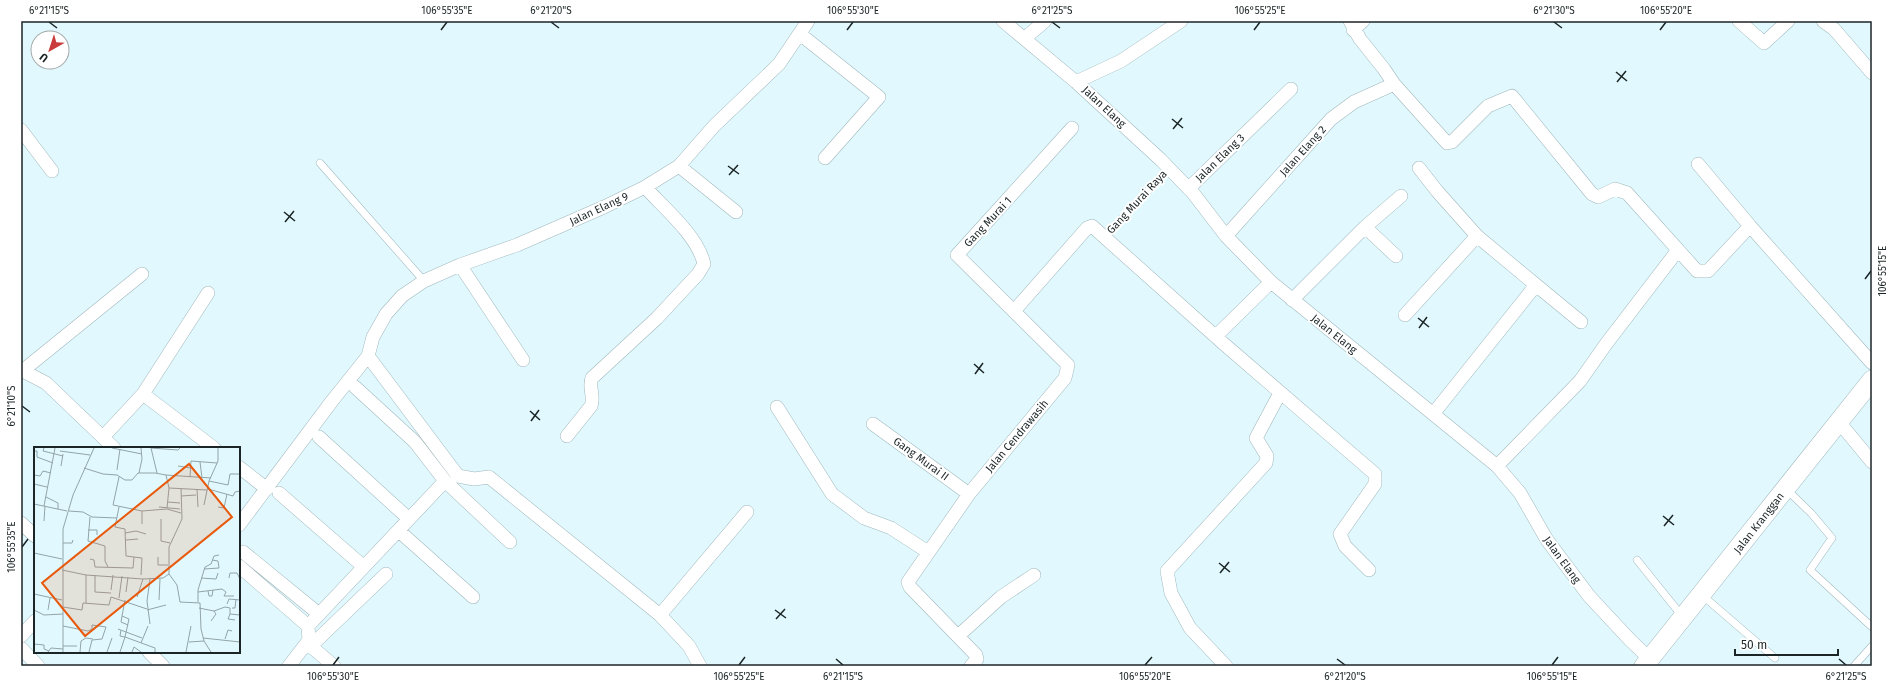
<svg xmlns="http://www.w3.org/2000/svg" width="1893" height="687" viewBox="0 0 1893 687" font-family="'Fira Sans',sans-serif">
  <rect width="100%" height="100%" fill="#e1f9fe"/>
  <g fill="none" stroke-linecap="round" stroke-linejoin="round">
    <defs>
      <path id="lane" d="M320,163L424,281
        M1105,237L1169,168
        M1786,489L1811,513L1832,538L1810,570L1872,627
        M1637,560L1682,616
        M1702,595L1775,658
        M1854,666L1872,646"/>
      <path id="street" d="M1003,21L1076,82L1161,160L1193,193L1226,236L1271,282L1497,466L1520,493L1547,540L1589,596L1630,640L1650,659
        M1350,21L1360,39L1384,69L1394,84L1447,143L1452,142L1488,106L1512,96L1592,194L1598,197L1615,189L1627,193L1697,271H1708L1750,226L1872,363
        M1739,21L1764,43L1788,21
        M1823,21L1834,29L1872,73
        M1353,30L1363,21
        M800,34L879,97L825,158
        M1025,38L1045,21
        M1076,82L1121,61L1181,21
        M21,130L52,171
        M1698,164L1750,226
        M679,166L736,212
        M1419,168L1437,191L1477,236L1536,285L1433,414
        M1189,188L1291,89
        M1365,227L1396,256
        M1226,236L1331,119L1354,102L1394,84
        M460,265L523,360
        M1536,285L1581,322
        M1292,300L1365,227L1401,196
        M1014,311L1087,228L1092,226L1224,344L1375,474V484L1340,534L1345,546L1369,570
        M1405,315L1477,236
        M1216,336L1271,282
        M368,356L458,476L474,479L489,477L660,615L689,646L700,666
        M23,371L46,383L114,448
        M21,372L142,274
        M355,387L415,442L445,481L510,542
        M143,394L214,448
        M777,407L832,494L864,518L891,528L928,552
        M1839,422L1872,462
        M873,424L969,494
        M567,436L591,406C595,396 588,387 592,378L657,318L698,274L704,264C698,236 664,208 645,187
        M103,437L143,394L208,293
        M319,437L409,519
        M1497,466L1580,381L1606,344L1678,250
        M239,467L267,489
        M279,493L364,567
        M21,523L35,536
        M239,525L332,401L368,356L373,337L386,314L402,296L424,281L460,265L517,245L604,207L645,187L679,166L714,126L779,64L808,21
        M399,531L473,597
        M243,552L319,614
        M239,566L308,626L309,640L289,666
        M660,615L747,512
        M308,626L445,481
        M21,636L35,621
        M958,636L1001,597L1034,575
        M309,640L316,641L386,574
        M307,643L334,666
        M21,648L38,666
        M149,652L163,666
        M971,666L977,659L976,655L910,587L908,582L969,494L1065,378L1068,365L957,255L1072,128
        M1226,666L1190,628L1171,593L1167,571L1266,463L1267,456L1256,438L1280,393"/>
      <path id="secondary" d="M1644,666L1872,380"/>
    </defs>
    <use href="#lane" stroke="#a0b7bc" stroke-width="8"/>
    <use href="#street" stroke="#a0b7bc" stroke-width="14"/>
    <use href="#secondary" stroke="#a0b7bc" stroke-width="20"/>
    <use href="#lane" stroke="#fff" stroke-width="7"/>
    <use href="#street" stroke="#fff" stroke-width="13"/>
    <use href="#secondary" stroke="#fff" stroke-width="19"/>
  </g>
  <path fill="none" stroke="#1c2526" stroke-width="1.5" d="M49,22L57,28M551,22L559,28M1052,22L1060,28M1554,22L1562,28M441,30L447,22M847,30L853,22M1254,30L1260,22M1660,30L1666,22M1616,72L1627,81M1617,82L1626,71M1172,119L1183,128M1173,129L1182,118M728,166L739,174M729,175L738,165M284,212L295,221M285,222L294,211M1865,279L1871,271M1418,318L1429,327M1419,328L1427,317M974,364L984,373M975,374L983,363M22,406L30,412M530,411L540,420M531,421L539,410M1663,516L1674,525M1664,526L1673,515M22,547L28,539M1219,563L1230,572M1220,573L1229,562M775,610L786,618M776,619L785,609M836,659L843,665M1337,659L1345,665M1839,659L1846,665M333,665L339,657M739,665L745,657M1145,665L1152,657M1552,665L1558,657"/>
  <g text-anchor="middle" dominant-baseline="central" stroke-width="4" stroke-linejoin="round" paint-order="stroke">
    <g font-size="11" fill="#1c2526" stroke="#fff">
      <text transform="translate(1104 107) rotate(43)">Jalan Elang</text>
      <text transform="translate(1303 151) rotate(-48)">Jalan Elang 2</text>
      <text transform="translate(1220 158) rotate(-44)">Jalan Elang 3</text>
      <text transform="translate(1137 202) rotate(-47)">Gang Murai Raya</text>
      <text transform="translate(599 209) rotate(-25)">Jalan Elang 9</text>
      <text transform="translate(988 222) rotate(-47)">Gang Murai 1</text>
      <text transform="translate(1334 334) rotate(39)">Jalan Elang</text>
      <text transform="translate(1017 436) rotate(-50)">Jalan Cendrawasih</text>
      <text transform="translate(921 459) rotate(36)">Gang Murai II</text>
      <text transform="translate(1759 523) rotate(-52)">Jalan Kranggan</text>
      <text transform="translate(1562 560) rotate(54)">Jalan Elang</text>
    </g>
  </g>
  <g transform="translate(34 447)">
    <rect width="206" height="206" fill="#e1f9fe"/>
    <path fill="none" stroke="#92a4a8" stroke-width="1" d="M10,1L9,4L29,9M78,1L108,7M117,1L144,3L146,1M117,1L123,26M0,4H3V10L19,16M26,4L56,8M166,15L168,31M27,19L29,7M144,19L157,21M50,21L69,27L83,28L91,33H98L104,26H121L132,28L135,41L173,43M83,23L86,2M105,26L108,12L107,1M0,28L6,29L9,24L17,26M132,28L177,31M85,30L79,58L108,64L133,62L147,66M156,30L157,14L183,16M175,34L194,38L196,27H206M0,37L13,40M147,41L148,72L135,100V127L143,138L146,155L166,156L167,182L170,194L177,205M163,42L164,60M174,42L199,49L201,45L206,44M147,49L162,48M12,50L24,56V62M134,55L146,56M0,57L33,64M170,58L175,34L184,14V1M10,59L21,1M85,60L81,80L91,82L92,109L108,111L107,128M125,60L146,62M184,60L190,61L193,47M133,61L135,41M35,64L49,65L58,70L83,71M56,70L54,94L71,99V114L74,120M127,72V94L136,96M10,74L11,59M108,77V64M54,83H63V88M91,86L102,84L112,87M92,93L104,92M29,96H38L39,93M0,106L28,112M124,110V118H134M56,112L60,113L61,120L99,121L100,110M170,122L185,121L184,114L178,113M28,123L52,128L109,132L129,131L135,127M61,128V145L77,146M167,131L182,132L184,126M195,131L196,126H203L206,132M77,143L79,128M174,144L175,149H178L179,143M92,145L94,130M164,145L188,142L192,145L190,149H200M0,147L28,153M103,150L109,132M85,151L88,129M125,153L126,132M164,155V143L171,120L177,117L180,109L185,108M52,156V128M193,157L195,152L206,153M29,160L48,163L49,156L75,158L77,150L113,162M165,161L180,164L191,160L196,161V167L206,168M198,161H201L202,152M0,163L10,168L29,167M14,163L16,151M113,163L132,158M196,167L194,172L201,173M88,169L87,175L94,178M177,174L182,167L180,164M116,177L113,154L116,132M29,179L54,184L58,182V178L72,180L68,192L58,193L55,205M84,182L108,191M87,183L86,189L91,190L95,172L88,169L91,153M169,191L206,195M191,192L194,183L198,184M155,195L170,194M107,196L114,179M0,197L10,198V202L15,204M29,199H43M14,205L17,201L29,202M29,205V82L39,48L60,1M46,205L47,194L52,191L59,192M73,205L78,191M86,205L91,190L121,201V205M98,205L100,200L107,205M152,205L157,179"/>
    <path fill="#e8590c" fill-opacity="0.15" stroke="#e8590c" stroke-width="2" d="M155,17L198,70L51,189L8,136Z"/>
    <rect width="206" height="206" fill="none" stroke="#1c2526" stroke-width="2"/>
  </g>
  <rect width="1893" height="687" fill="none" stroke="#ffffff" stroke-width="44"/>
  <g transform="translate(50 50) rotate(219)"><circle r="19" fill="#ffffff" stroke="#a4a8a8"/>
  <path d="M0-3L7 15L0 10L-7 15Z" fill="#ca3b3c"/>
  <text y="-6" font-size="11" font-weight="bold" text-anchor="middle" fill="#1c2526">U</text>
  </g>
  <path d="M1735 649v6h103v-6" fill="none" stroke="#1c2526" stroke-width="2"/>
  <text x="1741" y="649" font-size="12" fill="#1c2526" stroke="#ffffff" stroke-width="3" paint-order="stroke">50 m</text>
  <rect x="22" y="22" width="1849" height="643" fill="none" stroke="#1c2526" stroke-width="1.5"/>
  <g font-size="10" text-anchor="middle" fill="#1c2526">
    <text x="49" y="14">6°21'15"S</text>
    <text x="447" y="14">106°55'35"E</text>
    <text x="551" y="14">6°21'20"S</text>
    <text x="853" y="14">106°55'30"E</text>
    <text x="1052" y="14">6°21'25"S</text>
    <text x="1260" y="14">106°55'25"E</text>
    <text x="1554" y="14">6°21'30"S</text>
    <text x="1666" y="14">106°55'20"E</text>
    <text transform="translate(1882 271) rotate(-90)" y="4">106°55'15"E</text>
    <text transform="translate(11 406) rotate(-90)" y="4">6°21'10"S</text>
    <text transform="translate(11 547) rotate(-90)" y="4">106°55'35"E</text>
    <text x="333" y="680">106°55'30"E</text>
    <text x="739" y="680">106°55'25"E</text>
    <text x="843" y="680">6°21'15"S</text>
    <text x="1145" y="680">106°55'20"E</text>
    <text x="1345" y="680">6°21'20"S</text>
    <text x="1552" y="680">106°55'15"E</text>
    <text x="1846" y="680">6°21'25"S</text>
  </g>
</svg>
